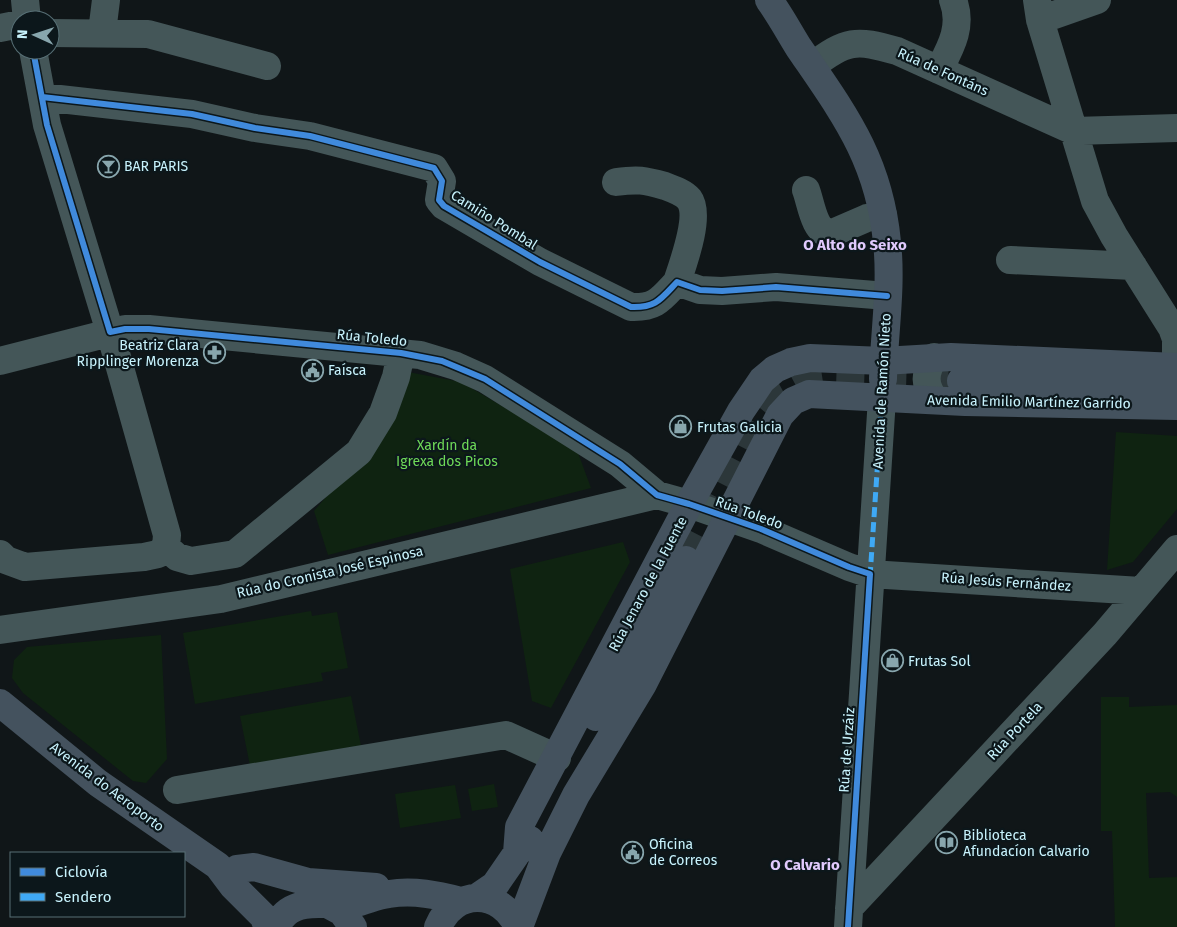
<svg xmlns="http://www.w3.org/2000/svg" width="1177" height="927" viewBox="0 0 1177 927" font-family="'Fira Sans',sans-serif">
  <rect width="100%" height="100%" fill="#101618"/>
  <path fill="#0f2311" d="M408,372L461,382L577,450L591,488L328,555L314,511L381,433Z
    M1116,432L1177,436V509L1133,562L1107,570Z
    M623,542L630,562L551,708L532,701L510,569Z
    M311,611L312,616L337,612L348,668L321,673L323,681L195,704L183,633Z
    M161,635L167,759L146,783L133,781L23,693L12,678L14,660L27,647Z
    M351,696L362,751L251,771L240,716Z
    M1101,697H1129V707L1177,705V797L1170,792L1146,793L1149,878L1177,877V927H1115L1112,831H1101Z
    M494,784L498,807L472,811L468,789Z
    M455,785L461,818L400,828L395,794Z"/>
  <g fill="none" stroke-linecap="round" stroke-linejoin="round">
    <path stroke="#2c373a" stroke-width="28" stroke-dasharray="28 14" stroke-linecap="butt" d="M686,560L760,417L778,394L800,382L833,377L961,381"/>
    <path stroke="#445658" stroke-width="28" d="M25,0L27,20
      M1037,0L1040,20L1095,201L1114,236L1172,328L1176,339V367
      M1040,20L1097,0
      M0,28L20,24
      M102,32L106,0
      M50,33L148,34L267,66
      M33,50L47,125L110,332L167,535L166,547
      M812,66C847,40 855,39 897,51L1074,131L1177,128
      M939,70C951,47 963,26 953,0
      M42,97L192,114L255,128L310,136L434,168L442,181L439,200L444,206L540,262L631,307C656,308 661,299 677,282L700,290L722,291L776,287L887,296
      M616,182C638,179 644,180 665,186C673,189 684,193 689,199C701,215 683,264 677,282
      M806,190C811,203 814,232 830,234L867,218L883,215
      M1010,260L1133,266
      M934,357C924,374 924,385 935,400
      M0,361L125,329H149L420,355L456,366L485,379L620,464L657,495L689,504L761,529L849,567L870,574L1141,591
      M166,547L177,557L191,561L235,554L359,452L383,413L396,377L401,353
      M0,554L6,560L25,567L144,557L158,554L166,547
      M0,630L221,599L657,495
      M177,790L506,735L557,758
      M849,908L1105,634L1177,549
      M848,927L882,398"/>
    <path stroke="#44525e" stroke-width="28" d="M769,0C780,15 789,32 799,48C844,114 879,159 887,242C892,287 884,334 883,379
      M961,381L1177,386
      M0,703L98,783L218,866L233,886L263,916L268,927
      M596,717L603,703L625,674L686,560
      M517,853L519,827L689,504L741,411L762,380L775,369L791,362L810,358L883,361L951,357L1177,367
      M237,869L254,867L308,882L376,887
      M476,898L495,885L517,853L530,840
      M329,905L342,912L353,927
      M276,927C291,894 327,907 355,903C366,901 377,895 389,894C414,890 437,895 461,901
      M438,927C454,888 501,889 518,927
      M519,927L547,853L576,795L643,684L780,415L793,401L809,394L965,402L1177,406"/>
    <path stroke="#3fa9f5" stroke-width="5" stroke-dasharray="10 5" stroke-linecap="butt" d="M870,577L882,398"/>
    <defs>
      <path id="cycleway" d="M33,50L47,125L110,332L125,329H149L401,353L442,361L485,379L620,464L657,495L689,504L761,529L849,567L870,574L848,927
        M42,97L192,114L255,128L310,136L434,168L442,181L439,200L444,206L540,262L631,307C656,308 661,299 677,282L700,290L722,291L776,287L887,296"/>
    </defs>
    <use href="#cycleway" stroke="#0c171b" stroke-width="9"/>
    <use href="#cycleway" stroke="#408adc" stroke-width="6"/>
  </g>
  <defs>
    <symbol id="bar-ring" viewBox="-11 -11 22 22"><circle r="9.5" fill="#0c171b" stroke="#88a6ad" stroke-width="1.5"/><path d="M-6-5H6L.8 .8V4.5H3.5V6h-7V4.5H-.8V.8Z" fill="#88a6ad"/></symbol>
    <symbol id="pharmacy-ring" viewBox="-11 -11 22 22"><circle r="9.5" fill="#0c171b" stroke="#88a6ad" stroke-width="1.5"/><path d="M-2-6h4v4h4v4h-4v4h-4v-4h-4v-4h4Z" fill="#88a6ad"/></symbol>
    <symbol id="civic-ring" viewBox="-11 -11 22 22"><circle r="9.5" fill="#0c171b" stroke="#88a6ad" stroke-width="1.5"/><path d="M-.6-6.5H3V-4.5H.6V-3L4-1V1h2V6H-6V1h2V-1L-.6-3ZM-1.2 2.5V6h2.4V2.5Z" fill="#88a6ad"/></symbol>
    <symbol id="shop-ring" viewBox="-11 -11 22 22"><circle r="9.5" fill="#0c171b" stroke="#88a6ad" stroke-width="1.5"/><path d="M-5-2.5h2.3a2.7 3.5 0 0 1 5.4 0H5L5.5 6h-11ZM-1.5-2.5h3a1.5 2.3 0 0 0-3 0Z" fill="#88a6ad"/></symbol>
    <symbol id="library-ring" viewBox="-11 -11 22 22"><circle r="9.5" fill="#0c171b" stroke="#88a6ad" stroke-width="1.5"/><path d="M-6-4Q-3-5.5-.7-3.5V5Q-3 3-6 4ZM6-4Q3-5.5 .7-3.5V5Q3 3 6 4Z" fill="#88a6ad"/></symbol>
  </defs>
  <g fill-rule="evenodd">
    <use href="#bar-ring" x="96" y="154" width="25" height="25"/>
    <use href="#pharmacy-ring" x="202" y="340" width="25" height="25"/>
    <use href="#civic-ring" x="300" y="358" width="25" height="25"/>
    <use href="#shop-ring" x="668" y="414" width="25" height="25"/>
    <use href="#shop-ring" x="880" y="648" width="25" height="25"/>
    <use href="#library-ring" x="934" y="830" width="25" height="25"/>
    <use href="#civic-ring" x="620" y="840" width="25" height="25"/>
  </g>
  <g text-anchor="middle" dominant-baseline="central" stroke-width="4.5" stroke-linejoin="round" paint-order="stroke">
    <g font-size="14" fill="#c8f3fd" stroke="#0c171b">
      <text transform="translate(943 72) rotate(24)">Rúa de Fontáns</text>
      <text transform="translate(494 220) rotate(32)">Camiño Pombal</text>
      <text transform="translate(372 338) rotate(6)">Rúa Toledo</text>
      <text transform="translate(882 391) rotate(-87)">Avenida de Ramón Nieto</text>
      <text transform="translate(1029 402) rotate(1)">Avenida Emilio Martínez Garrido</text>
      <text transform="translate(749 513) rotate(20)">Rúa Toledo</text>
      <text transform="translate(330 572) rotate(-13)">Rúa do Cronista José Espinosa</text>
      <text transform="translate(1006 582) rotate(4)">Rúa Jesús Fernández</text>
      <text transform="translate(648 584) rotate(-62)">Rúa Jenaro de la Fuente</text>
      <text transform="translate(1015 731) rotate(-47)">Rúa Portela</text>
      <text transform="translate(847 750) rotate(-86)">Rúa de Urzáiz</text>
      <text transform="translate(107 787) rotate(37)">Avenida do Aeroporto</text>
    </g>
    <g font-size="14" fill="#c8f3fd" stroke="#0c171b" text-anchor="start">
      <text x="124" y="166">BAR PARIS</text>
      <text x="199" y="345" text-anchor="end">Beatriz Clara<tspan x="199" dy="16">Ripplinger Morenza</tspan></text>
      <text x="328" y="370">Faísca</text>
      <text x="697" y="427">Frutas Galicia</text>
      <text x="908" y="661">Frutas Sol</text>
      <text x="963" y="835">Biblioteca<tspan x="963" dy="16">Afundacíon Calvario</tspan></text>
      <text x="649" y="844">Oficina<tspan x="649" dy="16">de Correos</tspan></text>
    </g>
    <g font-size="14" fill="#6ed958" stroke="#0c171b">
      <text x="447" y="445">Xardín da<tspan x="447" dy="16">Igrexa dos Picos</tspan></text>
    </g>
    <g font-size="15" font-weight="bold" fill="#e0cafd" stroke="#0c171b">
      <text x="855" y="245">O Alto do Seixo</text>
      <text x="805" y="865">O Calvario</text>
    </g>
  </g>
  <rect x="10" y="852" width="175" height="65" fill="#0c171b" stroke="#576f75"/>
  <rect x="20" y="868" width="25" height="8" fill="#408adc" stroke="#576f75"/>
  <text x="55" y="877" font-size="15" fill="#c8f3fd">Ciclovía</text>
  <rect x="20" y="893" width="25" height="8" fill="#3fa9f5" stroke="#576f75"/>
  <text x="55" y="902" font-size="15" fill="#c8f3fd">Sendero</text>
  <g transform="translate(35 35) rotate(273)"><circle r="24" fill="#0c171b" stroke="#576f75"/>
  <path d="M0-4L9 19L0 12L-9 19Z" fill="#88a6ad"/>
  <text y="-8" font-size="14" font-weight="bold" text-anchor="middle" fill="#c8f3fd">N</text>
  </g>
</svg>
